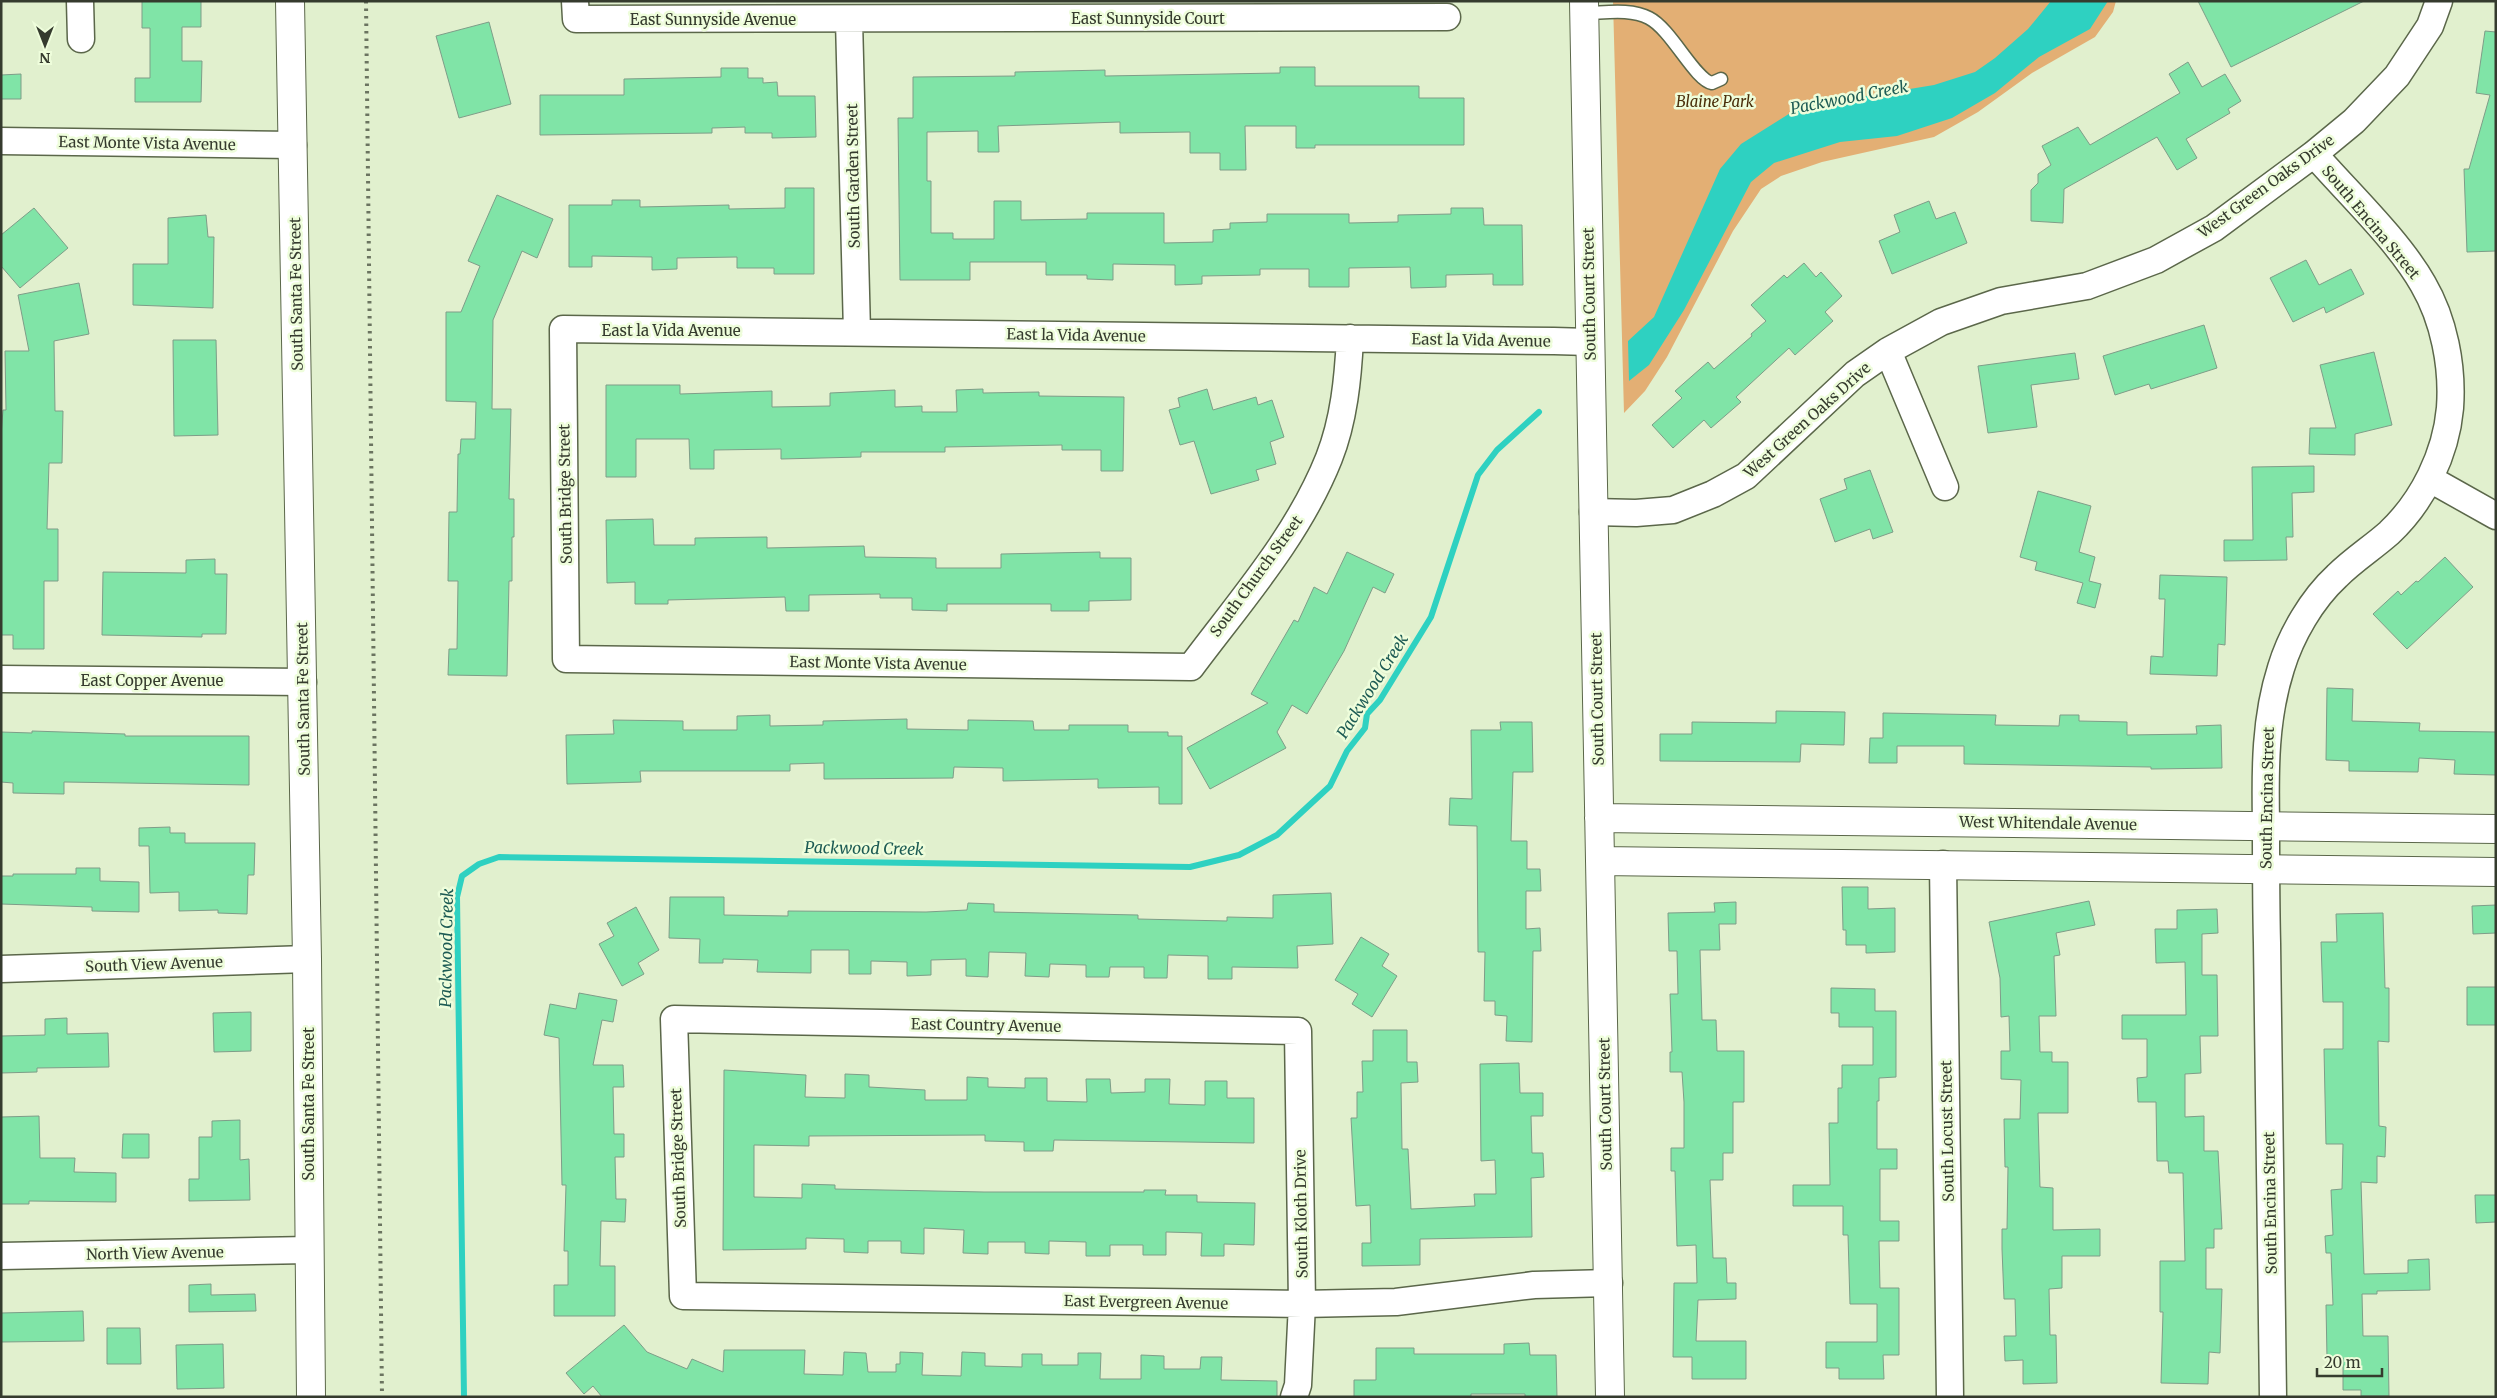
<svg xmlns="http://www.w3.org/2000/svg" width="2497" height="1398" viewBox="0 0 2497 1398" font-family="Merriweather,serif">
  <rect width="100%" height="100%" fill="#e1f0ce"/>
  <path fill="#e3af74" d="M1613,1H2116L2113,12L2095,37L2032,73L1978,112L1934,137L1822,162L1781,176L1761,189L1733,231L1667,357L1645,391L1624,413Z"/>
  <path fill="#2ed1c1" d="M2051,1H2108L2090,29L2039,57L1995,93L1952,118L1897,136L1840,142L1774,163L1751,182L1684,310L1649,365L1629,381L1628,341L1654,317L1720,169L1741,144L1800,107L1934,85L1975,72L1995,58L2028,29Z"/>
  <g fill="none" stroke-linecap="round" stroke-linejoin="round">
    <path stroke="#2ed1c1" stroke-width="6" d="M464,1397L457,897L462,876L479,864L499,857L1190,867L1239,855L1277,835L1330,786L1347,751L1365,728L1367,714L1380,700L1431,617L1478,475L1497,450L1539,412"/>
  </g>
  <path fill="#80e4a7" stroke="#7e9d88" d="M142,1H201V27H182V61H202L201,102H135V78H150V28H142Z
    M2198,1H2364L2231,67Z
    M489,22L511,104L459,118L436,36Z
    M2485,31L2496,32V251L2467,252L2464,169H2469L2490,95L2476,93Z
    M2188,62L2202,87L2225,74L2241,101L2228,109L2230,113L2186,139L2197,158L2177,170L2157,137L2064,189L2063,223L2031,221V190L2038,183V174L2051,165L2042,146L2078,127L2090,145L2144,114L2180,93L2169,74Z
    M1280,67H1315V86H1419V98H1464V145H1315V148H1296V126H1245L1246,170H1220V153H1190V132L1120,133V122L998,126L999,152H978V131L927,132V181H931V233H953V239H994V201H1021V220L1087,219V213H1164V243L1213,242V230L1230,229V223L1267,222V214H1349V223L1398,222V215L1451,214V208H1483L1484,225H1522L1523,285H1493V274L1446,275V287L1411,288L1410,267L1349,268V287H1309V269H1260V275L1202,276V284L1175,285V265L1113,264V280L1087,279V275H1046V262H970V280H900L898,118H913V77L1015,76V72L1105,70V76L1280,73Z
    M721,68H748V78H763V83L777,82L778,96H815L816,137L772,138V133H745V127L712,128V133L540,135V95H624V79L721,77Z
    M21,74V99H1V75Z
    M785,188H814V274H774V268H737V257L677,258V269L652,270V257L592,256V267H569V205H612V200H640V207L729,205V209L785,208Z
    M497,195L553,219L537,258L522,251L493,320L492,409H511L509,499H514V537H512V581H509L507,676L448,675L449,649H457L458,581H448L449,512H457L458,454H460L461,439H475L476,402L446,401V312H461L480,266L468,261Z
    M1929,201L1936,219L1955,212L1967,243L1892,274L1879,241L1900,232L1894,215Z
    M34,208L68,248L20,288L1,266V235Z
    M206,215L208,237H214L213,308L133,305V264H168V218Z
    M2306,260L2319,285L2351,269L2364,294L2326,313L2324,307L2293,322L2270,278Z
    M1804,263L1816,277L1821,272L1842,296L1825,312L1833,321L1795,355L1789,348L1736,397L1741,402L1711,428L1704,420L1673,448L1652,425L1682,398L1675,391L1708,362L1714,369L1752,336L1751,334L1766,321L1751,305L1784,275L1787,278Z
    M79,283L89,334L54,341L55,411H63L62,463H49L47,529H58V581H44V649H13V635H1V435L3,410H6L5,351H29L18,295Z
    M2204,325L2217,368L2151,389L2149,384L2115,395L2103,356Z
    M173,340H216L218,435L174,436Z
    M2374,352L2392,425L2355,434V455L2309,454L2310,428H2336L2320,365Z
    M2075,353L2079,379L2031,385L2037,427L1988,433L1978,366Z
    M606,385H680V394L772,391V407L830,406V393L895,390V407L922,406V412H957L956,390L983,389V393L1039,392V396L1124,397L1123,471H1101V450H1062V445L945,447V452H861V457L781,459V449L714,450V469H690L689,439H636V477H606Z
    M1207,389L1213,410L1256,397L1258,405L1272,400L1284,437L1270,442L1276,464L1256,470L1259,480L1211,494L1194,441L1180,445L1169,410L1180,407L1178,398Z
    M2314,466V492L2292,493L2293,537H2286L2287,560L2224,561V540H2253L2252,467Z
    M1870,470L1893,532L1873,539L1870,529L1835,542L1820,499L1847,489L1844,479Z
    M2038,491L2091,506L2079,552L2095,557L2089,581L2101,584L2095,608L2077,603L2083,583L2035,570L2037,562L2020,557Z
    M653,519L654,545H695V538L767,537V548L864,546L865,557L936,558V568H1001V554L1100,552V558H1131V600L1089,601V611H1051V604H947V611L912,610V598H880V594L809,595V611H786L785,597L668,600V604H635V582L607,583L606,520Z
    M1347,552L1394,574L1385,593L1373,587L1344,651L1307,714L1292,705L1277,732L1286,748L1210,789L1187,748L1268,703L1251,694L1294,620L1298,622L1314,587L1327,594Z
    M2445,557L2473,587L2407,649L2373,614L2398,591L2401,595L2416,581L2418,582Z
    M215,559V574H227L226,634H202V637L102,635L103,572L186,573V560Z
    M2160,575L2227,577L2225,645L2218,644L2217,676L2150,674L2151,656L2163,657L2165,599H2159Z
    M2327,688L2353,689L2352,721L2420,723L2419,731L2496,732V775L2454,774L2455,760L2419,758L2418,772L2349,771V761L2326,760Z
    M1776,711L1845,712L1844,745L1801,744L1800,762L1660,761V734H1692V722L1776,723Z
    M1883,713L1996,715L1995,725L2059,726L2060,715H2079V721L2127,722V735L2197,734L2196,726L2221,725L2222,768L2151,769V767L1964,764V746H1897V763H1869L1870,738H1883Z
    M770,715V726L823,725V721L907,719V729L968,730V720L1033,721L1034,730H1069V725H1128V732H1168V736H1182V804H1159V787L1098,788V779L1003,781V768L954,767L953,778L824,779V763L790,764V771H640L641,782L567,784L566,735L614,734L613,720L683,721V730H737V716Z
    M1500,722H1532L1533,772H1513L1511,841H1527V869H1540L1541,891H1526V929L1540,928L1541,951H1533L1532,1042L1506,1041L1507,1016L1495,1015V1001H1484L1485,952H1478L1477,826L1449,825L1450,798L1472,799L1471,730H1501Z
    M32,731L125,734V736H249V785L64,782V794L13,793V783L1,782V732L32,733Z
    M170,827V833H185V843H255L254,875H248L247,914L218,913V910L179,911V892L150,893L149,846H139V828Z
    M76,868H100V881L139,882V912L92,911V907L1,904V876H13V874H76Z
    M1842,887H1868V909L1895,908V952L1866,953V945H1846V930H1843Z
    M1331,893L1333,944L1297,946L1298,968L1232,967V979H1208V956L1168,955L1167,978H1144V967H1110L1109,977H1086V965L1050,964L1049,977L1025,976L1026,953L989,952L988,977L966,976V959L931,960V975L907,976V962L871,961V974H849V950H811V973L757,972L758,960L723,959V963H699L700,939L669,938L670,897H724V915L788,916V911L926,912L967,910L968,903L994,904V912L1138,915V919L1227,921V917L1273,918V895Z
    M2089,901L2095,925L2056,933L2060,955L2054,956L2056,1016H2039L2040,1052H2052V1062H2068V1113H2038L2040,1187L2053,1188V1230L2100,1229V1256H2062V1288L2049,1289L2050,1335H2056L2057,1383L2023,1384V1360L2005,1361L2004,1336H2016L2015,1299H2004L2002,1249V1229H2007L2008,1167H2005L2004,1119H2020L2021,1080L2001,1079V1051H2010L2009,1016L2001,1017L2000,978L1989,922Z
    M1736,902V924H1719L1720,950H1700L1702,1020H1716L1717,1051H1744V1102H1733V1153H1723V1180H1710L1713,1258H1726L1727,1283H1736V1299L1698,1300L1696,1341H1746V1379H1692V1357H1673L1674,1283H1697L1696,1245L1677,1246L1675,1171H1671V1148H1684V1102L1682,1072H1670V1052H1672L1670,994H1678L1677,951H1669L1668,913L1715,912L1714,903Z
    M2496,905V933L2473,934L2472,906Z
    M636,907L659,950L638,963L644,974L622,986L599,944L614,936L607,923Z
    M2217,909L2218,933L2202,934V975H2217L2218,1036H2200L2201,1073L2185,1074V1117L2204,1116V1151H2218L2222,1229H2214V1248H2206V1289H2222L2220,1353L2209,1352L2208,1384L2161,1383L2163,1312H2160V1261H2185L2183,1173H2169L2168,1161H2157L2156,1102H2138L2137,1078L2147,1077V1039H2122V1015H2186L2185,962L2156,963L2155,929H2177V910Z
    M2383,913L2385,988H2389V1042L2378,1041L2379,1126L2386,1127L2385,1157L2377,1156V1183L2361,1182L2364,1274L2408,1273V1260L2429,1259L2430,1290L2377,1291V1294H2362L2363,1336H2388L2389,1396H2361V1390H2343V1358H2327L2326,1305H2333L2331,1253H2326L2325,1236L2333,1235L2331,1190L2342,1189L2343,1144H2326L2324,1049H2343V1002H2323L2321,942H2337L2336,914Z
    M1361,937L1389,954L1382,966L1397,976L1372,1017L1352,1004L1358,994L1335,980Z
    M2467,987H2496V1025H2467Z
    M1831,988L1875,989V1011H1896V1077L1879,1078V1101H1877V1149H1897V1169H1880V1221H1899V1241H1879L1880,1288H1899V1355H1883L1884,1379H1839V1368H1826V1342H1877V1304H1850L1848,1235H1843V1206H1793V1185H1830L1829,1123H1838V1088H1842V1065H1873V1027H1839V1013H1831Z
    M579,993L617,1000L613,1022L602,1020L593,1065H623L624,1087H613L614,1134H624V1157H615L616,1199H626L625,1222L601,1221L600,1266H615V1316H554V1285H568V1251H564L566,1185H562L559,1038L544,1035L550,1004L576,1009Z
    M251,1012V1051L214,1052L213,1013Z
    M67,1018V1034L108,1033L109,1067L37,1068V1072L1,1073V1036L45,1035V1019Z
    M1373,1030H1407V1062H1417L1418,1082L1401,1083L1402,1149H1408L1411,1209L1475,1206L1474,1194H1496L1495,1160L1481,1161L1480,1064L1519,1063L1520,1093H1543V1116H1531L1532,1153H1543L1544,1177L1531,1178L1532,1237L1420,1239V1265L1362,1266V1243H1371L1370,1205L1356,1206L1351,1118H1357V1092H1363L1362,1061H1373Z
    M724,1070L806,1075L805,1097L845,1098V1074L869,1075V1087L925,1090V1100H967V1077L988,1078V1087L1025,1088V1078H1047V1101L1087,1102L1086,1079H1110L1111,1093L1145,1092V1079H1170L1169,1104L1205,1105V1081H1227V1098H1254V1143L1054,1140L1053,1151H1024V1142L985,1141V1135L809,1136V1146L754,1145V1197L802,1198V1184L835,1185V1189L984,1192H1144V1190H1166L1165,1195H1197V1202L1255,1203L1254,1245L1224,1244V1256H1201L1202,1233L1166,1232V1255H1143V1245H1110V1256H1086V1242L1049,1241V1254L1025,1253V1242H988V1254L963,1253L964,1230L924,1228V1254L901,1253V1241H868V1253L844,1252V1239L806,1238V1249L723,1250Z
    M39,1116L40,1158H75L74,1172L116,1173V1202L29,1201V1204H1V1117Z
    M240,1120V1160L249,1159L250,1200L189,1201V1179H199V1137H212V1121Z
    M123,1134H149V1158H122Z
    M2475,1195H2496V1222L2476,1223Z
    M211,1284V1295L255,1294L256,1311L189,1312V1285Z
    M83,1311L84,1341L1,1342V1313Z
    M624,1325L647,1352L687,1369L692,1359L723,1372L724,1350H805L804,1374L843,1375L844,1352L866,1353L868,1372H896V1364H900V1352L923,1353L922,1375L961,1376L962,1352L985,1353V1366L1022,1367V1354H1042V1365H1078V1353H1101L1100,1379H1141V1355L1164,1356V1369H1200L1201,1357H1222L1221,1380L1277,1381V1397H602L593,1386L584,1394L566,1373Z
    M107,1328H140L141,1364H107Z
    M1529,1343L1530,1355H1556L1557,1397H1525V1394H1471V1397H1354V1380H1376V1348H1414V1354H1504V1344Z
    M223,1344L224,1388L177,1389L176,1345Z"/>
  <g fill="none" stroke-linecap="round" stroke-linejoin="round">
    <defs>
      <path id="lane" d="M1584,13C1604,13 1630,8 1649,18C1671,29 1695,80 1712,83L1721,79"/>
      <path id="street" d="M80,1L81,39
        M575,1L576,19L1447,17
        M849,20L857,332
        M1,141L293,145
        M1350,338C1348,378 1344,420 1329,458C1298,536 1241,600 1191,667L566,659L563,329L1554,341L1589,342
        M1888,351L1945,487
        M2430,479L2496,516
        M1593,512L1636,513L1673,510L1713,494L1746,476L1855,374L1888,351L1941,322L2001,301L2087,286L2156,260L2214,228L2314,154L2354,121L2397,76L2430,26L2439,1
        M1,679L303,682
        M1943,864L1950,1397
        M1,969L307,959
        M1,1256L309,1250
        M1294,1397L1298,1385L1302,1304L1298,1031L674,1019L683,1296L1302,1304L1396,1302L1534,1285L1609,1283
        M2273,1397C2271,1246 2269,1094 2267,943C2266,903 2266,862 2266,822C2265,769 2265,718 2281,668C2291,635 2312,599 2337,576C2353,560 2372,548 2389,533C2423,501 2446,454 2450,408C2453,366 2444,320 2423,284C2398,240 2348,193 2314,154"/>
      <path id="secondary" d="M290,1L307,959L311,1397
        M1584,1L1610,1397
        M1599,818L2496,829
        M1600,861L2496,872"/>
    </defs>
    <use href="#lane" stroke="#5b674a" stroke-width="15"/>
    <use href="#street" stroke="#5b674a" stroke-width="29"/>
    <use href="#secondary" stroke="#5b674a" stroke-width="30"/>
    <use href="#lane" stroke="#fff" stroke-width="12"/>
    <use href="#street" stroke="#fff" stroke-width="26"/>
    <use href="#secondary" stroke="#fff" stroke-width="28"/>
    <path stroke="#6b7460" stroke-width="4" stroke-dasharray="2.5 5" stroke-linecap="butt" d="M366,1L382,1397"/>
  </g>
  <g text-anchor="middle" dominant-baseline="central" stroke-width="5" stroke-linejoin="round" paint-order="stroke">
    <g font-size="15" fill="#353b2e" stroke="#eefddb">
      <text x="1148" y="18">East Sunnyside Court</text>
      <text x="713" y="19">East Sunnyside Avenue</text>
      <text transform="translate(147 143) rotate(1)">East Monte Vista Avenue</text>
      <text transform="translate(853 176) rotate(-91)">South Garden Street</text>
      <text transform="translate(2266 186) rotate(-36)">West Green Oaks Drive</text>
      <text transform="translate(2371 222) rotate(50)">South Encina Street</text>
      <text transform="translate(296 294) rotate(-91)">South Santa Fe Street</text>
      <text transform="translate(1589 294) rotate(-91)">South Court Street</text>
      <text x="671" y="330">East la Vida Avenue</text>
      <text transform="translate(1076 335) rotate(1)">East la Vida Avenue</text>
      <text transform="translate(1481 340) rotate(1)">East la Vida Avenue</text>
      <text transform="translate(1807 420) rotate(-42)">West Green Oaks Drive</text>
      <text transform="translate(565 494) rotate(-91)">South Bridge Street</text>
      <text transform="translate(1256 576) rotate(-54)">South Church Street</text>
      <text transform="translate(878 663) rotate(1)">East Monte Vista Avenue</text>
      <text x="152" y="680">East Copper Avenue</text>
      <text transform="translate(303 699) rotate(-91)">South Santa Fe Street</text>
      <text transform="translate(1597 699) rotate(-91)">South Court Street</text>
      <text transform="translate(2267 798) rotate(-89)">South Encina Street</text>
      <text transform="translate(2048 823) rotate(1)">West Whitendale Avenue</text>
      <text transform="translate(154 964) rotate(-2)">South View Avenue</text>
      <text transform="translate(986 1025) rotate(1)">East Country Avenue</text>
      <text transform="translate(308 1104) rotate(-90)">South Santa Fe Street</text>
      <text transform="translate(1605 1104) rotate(-91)">South Court Street</text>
      <text transform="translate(1947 1131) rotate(-91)">South Locust Street</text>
      <text transform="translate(678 1158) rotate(-92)">South Bridge Street</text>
      <text transform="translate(2270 1203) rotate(-91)">South Encina Street</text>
      <text transform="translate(1301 1214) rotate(-91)">South Kloth Drive</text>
      <text transform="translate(155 1253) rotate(-1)">North View Avenue</text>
      <text transform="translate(1146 1302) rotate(1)">East Evergreen Avenue</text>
    </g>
    <g font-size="15" font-style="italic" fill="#4a2e0a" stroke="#eefddb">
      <text x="1715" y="101">Blaine Park</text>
    </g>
    <g font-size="16" font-style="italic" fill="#1d5b54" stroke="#eefddb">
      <text transform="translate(1849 97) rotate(-11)">Packwood Creek</text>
      <text transform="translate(1372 686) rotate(-58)">Packwood Creek</text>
      <text transform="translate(864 848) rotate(1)">Packwood Creek</text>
      <text transform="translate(446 948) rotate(-89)">Packwood Creek</text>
    </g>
  </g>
  <rect width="2497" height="1398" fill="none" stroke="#353b2e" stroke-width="5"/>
  <g transform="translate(45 45) rotate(180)" stroke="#eefddb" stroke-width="4" paint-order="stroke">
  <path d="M0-4L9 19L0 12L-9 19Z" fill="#353b2e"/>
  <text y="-8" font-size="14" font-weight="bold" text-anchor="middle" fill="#353b2e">N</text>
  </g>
  <path d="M2317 1368v8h65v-8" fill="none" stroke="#353b2e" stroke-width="2.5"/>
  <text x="2324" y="1368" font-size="15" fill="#353b2e" stroke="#eefddb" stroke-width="4" paint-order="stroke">20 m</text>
</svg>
